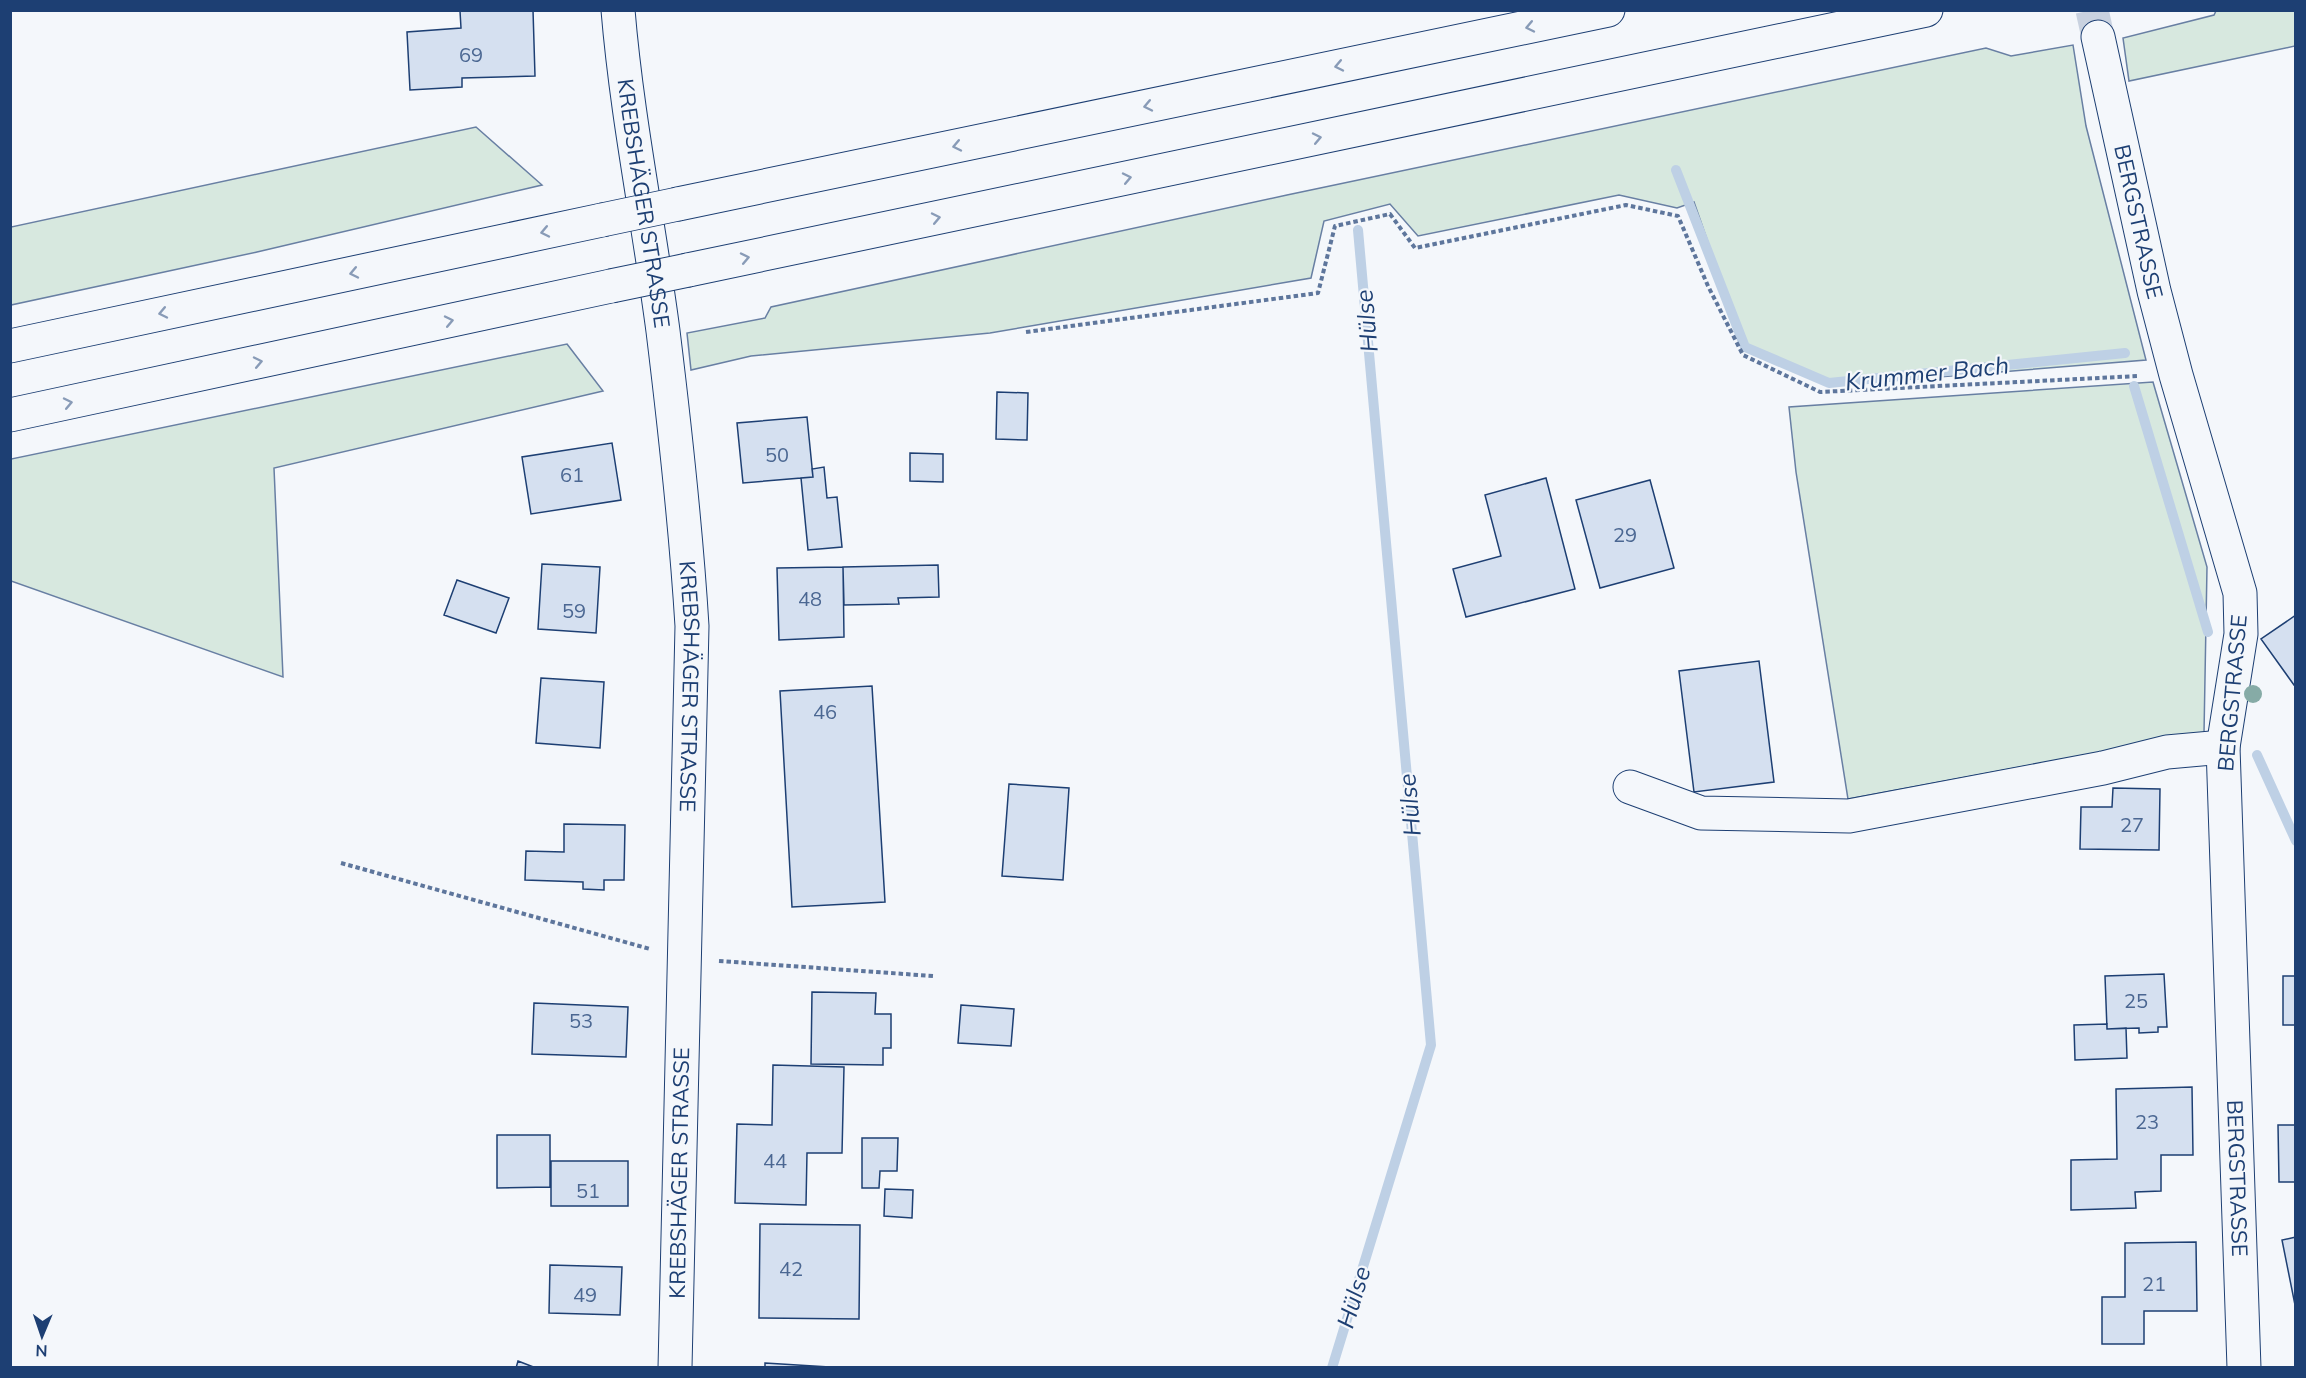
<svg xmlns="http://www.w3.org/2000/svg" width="2306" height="1378" viewBox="0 0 2306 1378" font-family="Mulish,sans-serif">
  <rect width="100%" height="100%" fill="#f4f7fb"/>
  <path fill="#d7e8df" stroke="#687fa3" stroke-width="1.5" d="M2216,11H2295V46L2129,81L2123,38L2214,15Z
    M2073,45L2086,126L2146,360L1828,386L1744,346L1694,202L1677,208L1619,195L1418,236L1390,204L1324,221L1311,278L990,333L751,356L691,370L687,333L765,318L771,307L1287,195L1986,48L2011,56Z
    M476,127L542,185L257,252L11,305V227Z
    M567,344L603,391L274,468L283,677L11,581V459Z
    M2153,382L2207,567L2204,733L1848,799L1796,472L1789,407Z"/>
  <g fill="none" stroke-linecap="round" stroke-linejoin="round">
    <path stroke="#bed0e5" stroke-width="10" d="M1676,170L1745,347L1829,383L2125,353
      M2134,386L2208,632
      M2257,755L2296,841
      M1332,1368L1431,1045L1358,230"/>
  </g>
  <path fill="#d5e0f0" stroke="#1d3f73" stroke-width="1.5" d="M533,10L535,76L462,78V87L410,90L407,32L461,28L460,11Z
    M997,392L1028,393L1027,440L996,439Z
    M807,417L813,477L743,483L737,423Z
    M612,443L621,500L531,514L522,457Z
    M910,453L943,454V482L910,481Z
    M824,467L827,498L837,497L842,547L808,550L801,478L813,477L812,469Z
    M1546,478L1575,589L1466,617L1453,569L1501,556L1485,495Z
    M1650,480L1674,568L1600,588L1576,500Z
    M542,564L600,567L596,633L538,629Z
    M938,565L939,597L898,598L899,604L844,605L843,567Z
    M843,567L844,637L779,640L777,568Z
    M457,580L509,598L496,633L444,615Z
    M2296,615V684L2294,685L2261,639Z
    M1759,661L1774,782L1694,792L1679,671Z
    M541,678L604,682L600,748L536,743Z
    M872,686L885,902L792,907L780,691Z
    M1009,784L1069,788L1063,880L1002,876Z
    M2113,788L2160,789L2159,850L2080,849L2081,807H2112Z
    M564,824L625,825L624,880H604V890L583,889V882L525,880L526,851L564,852Z
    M2164,974L2167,1027H2158V1032L2139,1033V1028L2107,1029L2105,976Z
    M2283,976H2296V1025H2283Z
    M812,992L876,993L875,1014H891V1048H883V1065L811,1064Z
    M534,1003L628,1007L626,1057L532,1054Z
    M961,1005L1014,1009L1011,1046L958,1043Z
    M2107,1024V1029L2126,1028L2127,1058L2075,1060L2074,1025Z
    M773,1065L844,1067L842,1153H807L806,1205L735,1203L737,1124L772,1125Z
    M2192,1087L2193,1155H2161V1191L2135,1192L2136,1208L2071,1210V1160L2117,1159L2116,1089Z
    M2278,1125H2296V1182H2279Z
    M497,1135H550V1187L497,1188Z
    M862,1138H898L897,1171H880L879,1188H862Z
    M551,1161H628V1206H551Z
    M885,1189L913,1190L912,1218L884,1216Z
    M760,1224L860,1225L859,1319L759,1318Z
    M2296,1237V1305H2295L2282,1240Z
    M2196,1242L2197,1311H2144V1344H2102V1297H2125V1243Z
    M550,1265L622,1267L620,1315L549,1313Z
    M518,1361L536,1368H516Z
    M765,1363L829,1367V1368H765Z"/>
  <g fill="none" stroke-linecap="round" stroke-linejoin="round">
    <path stroke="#c9d2e0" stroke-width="33" stroke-dasharray="33 16" stroke-linecap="butt" d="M2092,10L2098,37"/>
    <defs>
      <g id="minor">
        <path id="s1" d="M618,10C627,118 649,224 663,331C675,429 686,528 692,626L675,1368"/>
        <path id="s2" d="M2098,37L2154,291L2176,375L2240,593L2241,634L2223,747L2244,1368"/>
        <path d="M1630,787L1701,813L1849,816L2103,768L2167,752L2223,747"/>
      </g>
      <path id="highway" d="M678,204L1608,10
        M688,270L1926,10
        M10,346L602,220
        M10,415L611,286"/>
    </defs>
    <use href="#minor" stroke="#1d3f73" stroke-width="35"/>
    <use href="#highway" stroke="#1d3f73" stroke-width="35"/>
    <path stroke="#5e769c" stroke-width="4" stroke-dasharray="4.5 3" stroke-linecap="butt" d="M1026,332L1318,293L1335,226L1390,214L1415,248L1626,205L1678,216L1708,286L1743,355L1820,392L2139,376
      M341,863L650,949
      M719,961L933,976"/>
    <use href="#minor" stroke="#f4f7fb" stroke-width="33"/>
    <use href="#highway" stroke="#f4f7fb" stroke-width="33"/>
    <defs>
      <path id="highway-bridge" d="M602,220L678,204
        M611,286L688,270"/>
    </defs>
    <use href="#highway-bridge" stroke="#1d3f73" stroke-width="35" stroke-linecap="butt"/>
    <use href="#highway-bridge" stroke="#f4f7fb" stroke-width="33"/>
  </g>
  <circle fill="#86aba6" cx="2253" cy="694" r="9"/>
  <defs><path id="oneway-chevron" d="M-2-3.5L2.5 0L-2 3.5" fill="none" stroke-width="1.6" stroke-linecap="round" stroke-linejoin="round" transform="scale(1.5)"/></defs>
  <g stroke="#889bb7">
    <use href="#oneway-chevron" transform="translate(1530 27) rotate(168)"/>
    <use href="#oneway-chevron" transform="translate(1339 66) rotate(168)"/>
    <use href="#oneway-chevron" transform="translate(1148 106) rotate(168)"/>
    <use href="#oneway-chevron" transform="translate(1317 138) rotate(-12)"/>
    <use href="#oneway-chevron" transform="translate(957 146) rotate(168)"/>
    <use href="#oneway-chevron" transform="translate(1127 178) rotate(-12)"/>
    <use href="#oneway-chevron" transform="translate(936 218) rotate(-12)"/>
    <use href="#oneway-chevron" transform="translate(545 232) rotate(168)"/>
    <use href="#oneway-chevron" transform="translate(745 258) rotate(-12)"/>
    <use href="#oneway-chevron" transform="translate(354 273) rotate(168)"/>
    <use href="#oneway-chevron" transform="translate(163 313) rotate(168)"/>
    <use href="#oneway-chevron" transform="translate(449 321) rotate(-12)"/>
    <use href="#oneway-chevron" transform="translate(258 362) rotate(-12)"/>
    <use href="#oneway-chevron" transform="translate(68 403) rotate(-12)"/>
  </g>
  <g text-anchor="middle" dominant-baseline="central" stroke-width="4.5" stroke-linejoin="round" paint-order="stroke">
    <g font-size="20" fill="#4b6792">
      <text x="471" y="54">69</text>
      <text x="777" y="454">50</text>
      <text x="572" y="474">61</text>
      <text x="1625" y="534">29</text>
      <text x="810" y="598">48</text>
      <text x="574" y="610">59</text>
      <text x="825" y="711">46</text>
      <text x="2132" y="824">27</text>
      <text x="2136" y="1000">25</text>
      <text x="581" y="1020">53</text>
      <text x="2147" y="1121">23</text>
      <text x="775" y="1160">44</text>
      <text x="588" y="1190">51</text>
      <text x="791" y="1268">42</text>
      <text x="2154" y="1283">21</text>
      <text x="585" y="1294">49</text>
    </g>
    <g font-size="22" fill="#1d3f73" stroke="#f4f7fb">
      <text stroke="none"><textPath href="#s1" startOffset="195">KREBSHÄGER STRASSE</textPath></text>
      <text stroke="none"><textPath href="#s2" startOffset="189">BERGSTRASSE</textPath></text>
      <text stroke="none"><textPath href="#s1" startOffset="681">KREBSHÄGER STRASSE</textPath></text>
      <text transform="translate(2232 693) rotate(-85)">BERGSTRASSE</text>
      <text transform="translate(679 1173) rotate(-89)">KREBSHÄGER STRASSE</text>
      <text stroke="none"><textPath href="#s2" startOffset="1161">BERGSTRASSE</textPath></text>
    </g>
    <g font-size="24" font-style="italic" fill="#1d3f73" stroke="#f4f7fb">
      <text transform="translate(1366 321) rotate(-95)">Hülse</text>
      <text transform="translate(1927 373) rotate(-6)">Krummer Bach</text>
      <text transform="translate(1409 805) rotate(-95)">Hülse</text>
      <text transform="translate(1353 1297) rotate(-73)">Hülse</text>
    </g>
  </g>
  <rect width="2306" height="1378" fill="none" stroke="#1d3f73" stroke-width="24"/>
  <g transform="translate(42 1336) rotate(182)" stroke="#f4f7fb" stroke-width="4.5" paint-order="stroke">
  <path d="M0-4.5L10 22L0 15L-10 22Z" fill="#1d3f73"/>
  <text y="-9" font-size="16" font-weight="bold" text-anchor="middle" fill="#1d3f73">N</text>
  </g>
</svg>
